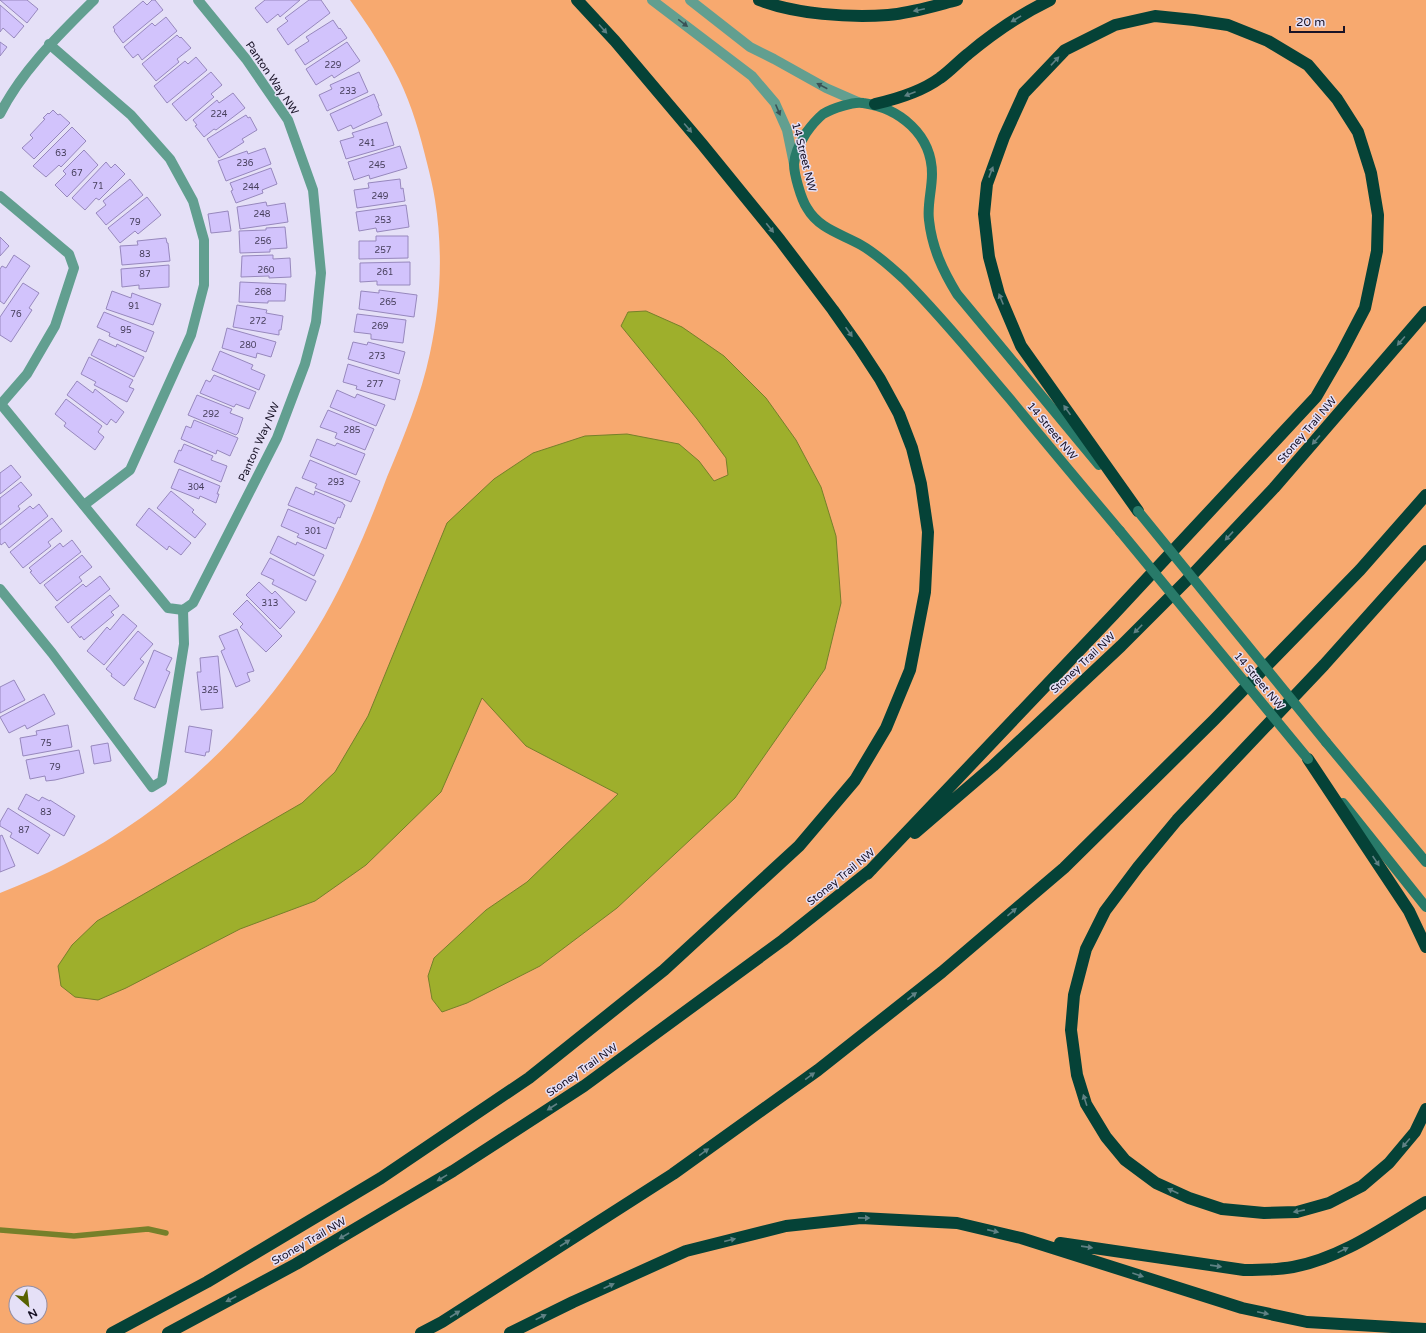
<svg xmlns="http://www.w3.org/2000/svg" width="1426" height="1333" viewBox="0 0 1426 1333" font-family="'Varela Round',sans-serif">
  <rect width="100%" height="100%" fill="#e5e0f7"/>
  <path fill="#f7a96f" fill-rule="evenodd" d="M350,0H1426V1333H0V893C22,884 44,875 65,864C173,809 263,722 324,617C349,573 369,525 387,477C404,436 421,396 430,353C441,303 443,250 435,200C433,187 430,175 427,163C420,134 412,106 399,79C385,51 368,25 350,0ZM16,1293H40V1317H16Z"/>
  <path fill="#9eaf2c" stroke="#76802a" d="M646,311L682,327L724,356L766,398L796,440L821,487L836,536L841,603L825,669L735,798L617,908L540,966L467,1003L442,1012L432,999L428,976L434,958L486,910L527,882L618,794L526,746L482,698L441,792L366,865L315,901L240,929L126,988L98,1000L75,997L61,986L58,966L72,945L97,921L302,803L335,772L368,716L447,523L494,479L533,453L585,436L627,434L679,444L699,461L714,481L728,475L726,458L697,419L621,326L628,312Z"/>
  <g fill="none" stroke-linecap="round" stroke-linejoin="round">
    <path stroke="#76802a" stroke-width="5.5" d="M0,1230L74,1236L148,1229L166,1233"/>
  </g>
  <path fill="#d2c3fc" stroke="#9788bd" d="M0,0H27L38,9L27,23Z
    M152,0H155L163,10L123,43L114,31L115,30L113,27L143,1L147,5Z
    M265,0H300L280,17L278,14L267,23L255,8Z
    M309,0H321L330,13L288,45L277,29L288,21L285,18Z
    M0,5L24,26L14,38L3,28L0,32Z
    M166,17L177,31L142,60L138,54L133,58L124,47L152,23L155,26Z
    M333,20L339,29L340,28L347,38L305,65L295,50L309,41L306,37Z
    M177,35L180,38L181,37L191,48L177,59L179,62L156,81L142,64Z
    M0,42L7,47L0,56Z
    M347,42L360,61L334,78L332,75L316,85L306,69Z
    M196,57L207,70L167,103L154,86L185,61L188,64Z
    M211,72L222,85L211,94L214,97L186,121L172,104Z
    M359,72L368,92L327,111L319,95L332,89L330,85Z
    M233,93L245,108L216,130L214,129L204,137L195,126L197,125L193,120L217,100L219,103Z
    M374,94L379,106H378L382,115L353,129L351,125L338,131L330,114Z
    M53,110L58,115L60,114L70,123L34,159L22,148L33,138L30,135L45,119L43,118L48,113L49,114Z
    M246,115L248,118L250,117L257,130L242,139L244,142L219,158L207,139Z
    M387,122L394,145L346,159L340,141L354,137L352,133Z
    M72,127L86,141L61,167L59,165L46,177L33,166Z
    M400,146L407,168L370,179L369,175L354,180L348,162Z
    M265,148L271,164L226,181L218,161L247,151L248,154Z
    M84,150L98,165L67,197L55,185L66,174L63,171Z
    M106,162L111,168L115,164L125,174L99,200L96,198L85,210L72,198Z
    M271,168L277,184L262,190L263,193L236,203L231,191L233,190L230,183Z
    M130,179L143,195L106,225L96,213L106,205L103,201Z
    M400,179L401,189L403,188L405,201L357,208L354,190L369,188L368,183Z
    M147,197L161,215L138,234L135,231L120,243L108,228Z
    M266,202L267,206L285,203L288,222L240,229L237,207Z
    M406,205L409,227L377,232L376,228L359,231L356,212Z
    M228,211L231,231L211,233L208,214Z
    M285,227L287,248L270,249V252L240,253L239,231L266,230V228Z
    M376,236H408V258L359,259V241H376Z
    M0,237L9,246L0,256Z
    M166,238L167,243H168L170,261L122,265L120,246L138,245L137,241Z
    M14,255L30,266L4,304L0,301V269L2,266L6,268Z
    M273,255V259L290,258L291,277L269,278V276L241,277L242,256Z
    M410,262V285H377V281L360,282V263Z
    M169,265V287L139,289V285L122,287L121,269Z
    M240,282L286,284L285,301H268V303L239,302Z
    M23,283L39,293L29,308L32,310L11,342L0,335V317Z
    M379,290L417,295L414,317L359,309L361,291L379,293Z
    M112,291L131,298L132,293L161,304L153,325L106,309Z
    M237,305L267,310L266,313L283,316L281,330H279V335L233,327Z
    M104,312L154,332L146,352L109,336L110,333L97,327Z
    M357,314L406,320L403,343L371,339V334L354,332Z
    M227,328L276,342L271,357L257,353L256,358L222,348Z
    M99,339L116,347L117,344L144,357L134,377L91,355Z
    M353,342L367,345L368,342L405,352L399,374L348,359Z
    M220,351L253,365L251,369L265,375L259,390L212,370Z
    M89,357L133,380L129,387L134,389L127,402L94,385L96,382L81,374Z
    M348,364L400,380L395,400L356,389L357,386L343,382Z
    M214,375L256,392L249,409L236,404L234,407L200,393L206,380L210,382Z
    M77,381L93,393L95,389L124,412L116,423L111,419L107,425L67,395Z
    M337,390L355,398L357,394L385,405L376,426L330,407Z
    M197,395L232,409L230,413L243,418L238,433L236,435L188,415Z
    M66,399L102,426L98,432L104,437L95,450L64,426L66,423L55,414Z
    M328,410L374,429L365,450L335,438L337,433L320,427Z
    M194,420L238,438L230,456L217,450L216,454L181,439L186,426L191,428Z
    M317,439L335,446L337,443L365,454L356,475L310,456Z
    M184,444L213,456L211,460L227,466L221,482L174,462L179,450L181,451Z
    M310,460L360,481L351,502L315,488L317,484L302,478Z
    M11,465L21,477L0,494V473Z
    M179,469L220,486L217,494H219L216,503L200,496L199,499L171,488Z
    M21,482L32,495L18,506L20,509L0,525V498Z
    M296,487L314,495L315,491L343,503V504L345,505L340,518L338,517L335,524L288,505Z
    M171,491L194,510L192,512L206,524L195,538L157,508Z
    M39,504L48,516L9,548L5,542L1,545L0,543V530L30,506L33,509Z
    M149,508L191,543L181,555L169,546L167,550L136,525Z
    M288,509L334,528L326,549L297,537L299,534L281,526Z
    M52,518L62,531L48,542L51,546L23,568L10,552Z
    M278,536L296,545L297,542L324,555L314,576L270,553Z
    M72,540L81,552L40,584L30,572L32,571L29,568L60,543L63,547Z
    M82,555L92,567L79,577L82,581L57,601L44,585Z
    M270,558L316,581L306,601L272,584L274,580L261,574Z
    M100,576L110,589L68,623L55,607L83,584L86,587Z
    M259,582L272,594L275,591L295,612L280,629L246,595Z
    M110,595L119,606L111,612L114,615L84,640L81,636L80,638L71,627Z
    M247,600L282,636L266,652L240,627L243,624L233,614Z
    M123,614L137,626L104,665L87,651L107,627L110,630Z
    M237,629L254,671L247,673L250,681L236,687L221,651L225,649L219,636Z
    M138,631L153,644L140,659L144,662L124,686L111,676L112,674L106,669Z
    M154,650L172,658L166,670L170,672L155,708L134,699Z
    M218,656L223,708L201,710L197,672H201L200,658Z
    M14,680L25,700L0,713V687Z
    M44,694L55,714L27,729L25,725L9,733L0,717Z
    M68,725L72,747L23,756L20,738L37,735L36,731Z
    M189,726L212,730L209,752H206L205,756L185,752Z
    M108,743L111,761L94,764L91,746Z
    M79,750L84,773L55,780L46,781L45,776L30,779L26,760Z
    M26,794L39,801L42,797L50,801V800L75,816L64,836L18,809Z
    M8,808L50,835L38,854L10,837L12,833L0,826V822Z
    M2,835L15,866L0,872V836Z"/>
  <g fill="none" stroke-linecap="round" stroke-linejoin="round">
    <path stroke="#629f90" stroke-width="10" d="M49,44L131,115L170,159L193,201L204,240V285L191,335L130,470L84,505
      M0,589L52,653L152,787L162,781L184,644L183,610"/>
    <path stroke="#629f90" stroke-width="10" d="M0,114C22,70 59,35 94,0
      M0,196L69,254L74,268L55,326L27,374L1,404
      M0,403L168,608L183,610L193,603L277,438L305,364L316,322L321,273L313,190L288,120L246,59L198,0"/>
    <path stroke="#629f90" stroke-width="10" d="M652,0L752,76L775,103L787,130L794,164
      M690,0L750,47L774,59L826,88L858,102"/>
    <path stroke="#287a69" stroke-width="10" d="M1099,465L957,294C943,271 932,248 929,220C927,205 932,190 932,174C932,135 900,108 863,103C854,101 831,109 823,114C817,119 811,126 806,133C801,141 795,153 794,164C794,174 801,199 807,208C819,229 842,234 861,245C877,254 891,267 904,279C942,317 975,358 1010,399C1046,443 1083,487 1120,531
      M1326,742L1426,862
      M1343,803L1426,907"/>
    <path stroke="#054237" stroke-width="12" d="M759,0C795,14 849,18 888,15C912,13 934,6 957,0
      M875,104C897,99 921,92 940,78C950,71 958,62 968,54C993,33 1021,14 1050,0
      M1426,551L1324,665L1177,820L1138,867L1105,911L1086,949L1074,995L1071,1030L1077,1075L1086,1104L1106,1137L1125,1160L1156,1183L1189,1198L1222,1209L1264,1213L1297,1212L1329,1203L1362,1186L1389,1163L1415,1132L1426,1109
      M1308,759L1409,911L1426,947
      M915,833L993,766L1121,646L1193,574L1274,488L1426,312
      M867,874L1114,614L1316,397L1341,354L1365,308L1377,251L1378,215L1371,173L1358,132L1337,99L1308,65L1268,41L1228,25L1194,20L1155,16L1115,25L1065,50L1024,93L1004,137L987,184L984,214L989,257L999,294L1021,346L1138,511
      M1060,1243L1244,1270C1261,1270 1277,1270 1293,1267C1342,1258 1384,1227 1426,1202
      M112,1333L207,1282L381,1178L529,1078L664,970L799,846L855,780L886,728L910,670L925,592L928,532L921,484L912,448L899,414L880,379L859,347L833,310L780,240L702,144L615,41L577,0
      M168,1333L296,1264L453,1171L584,1086L783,940L872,869
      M421,1333L442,1322L673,1174L818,1070L942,972L1064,868L1214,720L1360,570L1426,495
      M510,1333L573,1302L686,1251L786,1226L861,1218L957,1223L1021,1238L1242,1308L1307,1322L1426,1329"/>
    <path stroke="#287a69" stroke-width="10" d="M1138,511L1326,742
      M1120,531L1308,759"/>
  </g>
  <defs><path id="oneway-solid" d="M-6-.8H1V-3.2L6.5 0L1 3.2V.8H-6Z"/></defs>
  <g fill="#5f8184">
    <use href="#oneway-solid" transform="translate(919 10) rotate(168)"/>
    <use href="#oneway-solid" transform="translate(1016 19) rotate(149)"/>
    <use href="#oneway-solid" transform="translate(603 29) rotate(48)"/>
    <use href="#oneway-solid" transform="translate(1055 61) rotate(-47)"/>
    <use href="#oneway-solid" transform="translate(910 94) rotate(159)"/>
    <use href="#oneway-solid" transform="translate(688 128) rotate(50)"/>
    <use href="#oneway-solid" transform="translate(991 172) rotate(-69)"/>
    <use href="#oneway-solid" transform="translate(770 228) rotate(51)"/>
    <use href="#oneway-solid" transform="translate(1001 299) rotate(-112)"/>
    <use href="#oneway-solid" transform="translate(849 332) rotate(55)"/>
    <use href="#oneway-solid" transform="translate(1401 341) rotate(131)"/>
    <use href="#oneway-solid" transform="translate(1067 410) rotate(-125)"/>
    <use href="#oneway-solid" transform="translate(1316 440) rotate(131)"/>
    <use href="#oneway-solid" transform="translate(1229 536) rotate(133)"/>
    <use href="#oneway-solid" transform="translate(1138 629) rotate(135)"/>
    <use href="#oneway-solid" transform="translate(1376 861) rotate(56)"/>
    <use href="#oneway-solid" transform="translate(1012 912) rotate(-40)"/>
    <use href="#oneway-solid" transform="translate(912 996) rotate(-38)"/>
    <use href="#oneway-solid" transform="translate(810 1076) rotate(-36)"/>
    <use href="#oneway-solid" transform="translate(1085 1100) rotate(-108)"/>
    <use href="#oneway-solid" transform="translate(552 1107) rotate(147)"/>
    <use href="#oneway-solid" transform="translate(1406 1143) rotate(130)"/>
    <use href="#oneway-solid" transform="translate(704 1152) rotate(-36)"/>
    <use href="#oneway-solid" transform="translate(442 1178) rotate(149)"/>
    <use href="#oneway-solid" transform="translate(1173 1191) rotate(-155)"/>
    <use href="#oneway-solid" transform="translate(1299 1211) rotate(169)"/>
    <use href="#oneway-solid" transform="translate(864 1218) rotate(1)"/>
    <use href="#oneway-solid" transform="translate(993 1231) rotate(13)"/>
    <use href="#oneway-solid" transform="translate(344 1236) rotate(150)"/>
    <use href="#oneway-solid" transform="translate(730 1240) rotate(-14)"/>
    <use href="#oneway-solid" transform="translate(565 1243) rotate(-33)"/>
    <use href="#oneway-solid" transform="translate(1087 1247) rotate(8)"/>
    <use href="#oneway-solid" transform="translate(1343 1250) rotate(-26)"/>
    <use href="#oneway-solid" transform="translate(1216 1266) rotate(8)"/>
    <use href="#oneway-solid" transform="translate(1138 1275) rotate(19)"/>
    <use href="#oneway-solid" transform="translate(609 1286) rotate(-24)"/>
    <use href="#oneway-solid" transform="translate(231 1299) rotate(152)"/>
    <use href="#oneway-solid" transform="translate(1263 1313) rotate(12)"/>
    <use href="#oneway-solid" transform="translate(455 1314) rotate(-33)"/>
    <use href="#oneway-solid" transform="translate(541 1317) rotate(-26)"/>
  </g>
  <g fill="#3a5256">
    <use href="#oneway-solid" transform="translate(683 23) rotate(37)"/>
    <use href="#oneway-solid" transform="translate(822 86) rotate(-153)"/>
    <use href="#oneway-solid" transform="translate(778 110) rotate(67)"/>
  </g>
  <g text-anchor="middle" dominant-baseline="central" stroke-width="3" stroke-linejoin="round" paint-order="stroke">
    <g font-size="9" fill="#473f5c">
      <text x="333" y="65">229</text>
      <text x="348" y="91">233</text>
      <text x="219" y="114">224</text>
      <text x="367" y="143">241</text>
      <text x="61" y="153">63</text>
      <text x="245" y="163">236</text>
      <text x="377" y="165">245</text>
      <text x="77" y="173">67</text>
      <text x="98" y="186">71</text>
      <text x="251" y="187">244</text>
      <text x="380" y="196">249</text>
      <text x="262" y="214">248</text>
      <text x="383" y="220">253</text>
      <text x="135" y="222">79</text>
      <text x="263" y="241">256</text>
      <text x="383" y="250">257</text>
      <text x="145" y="254">83</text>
      <text x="266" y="270">260</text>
      <text x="385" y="272">261</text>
      <text x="145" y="274">87</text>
      <text x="263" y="292">268</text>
      <text x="388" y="302">265</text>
      <text x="134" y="306">91</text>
      <text x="16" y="314">76</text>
      <text x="258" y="321">272</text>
      <text x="380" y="326">269</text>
      <text x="126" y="330">95</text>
      <text x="248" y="345">280</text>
      <text x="377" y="356">273</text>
      <text x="375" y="384">277</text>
      <text x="211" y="414">292</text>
      <text x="352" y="430">285</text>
      <text x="336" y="482">293</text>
      <text x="196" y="487">304</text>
      <text x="313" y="531">301</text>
      <text x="270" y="603">313</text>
      <text x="210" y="690">325</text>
      <text x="46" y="743">75</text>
      <text x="55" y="767">79</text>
      <text x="46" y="812">83</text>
      <text x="24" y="830">87</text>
    </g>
    <g font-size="11" fill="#191327" stroke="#e5e0f7">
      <text transform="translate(272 78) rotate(56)">Panton Way NW</text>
      <text transform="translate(804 157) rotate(76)">14 Street NW</text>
      <text transform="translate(1307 430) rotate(-49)">Stoney Trail NW</text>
      <text transform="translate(1052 431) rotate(50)">14 Street NW</text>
      <text transform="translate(259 442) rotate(-66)">Panton Way NW</text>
      <text transform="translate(1083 663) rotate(-43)">Stoney Trail NW</text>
      <text transform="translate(1259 681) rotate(50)">14 Street NW</text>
      <text transform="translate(841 877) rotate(-39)">Stoney Trail NW</text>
      <text transform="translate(582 1070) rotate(-35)">Stoney Trail NW</text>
      <text transform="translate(309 1241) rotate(-30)">Stoney Trail NW</text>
    </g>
  </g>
  <g transform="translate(28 1305) rotate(152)"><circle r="19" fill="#e5e0f7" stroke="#938ea4"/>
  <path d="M0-3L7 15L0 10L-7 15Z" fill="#576201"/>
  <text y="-6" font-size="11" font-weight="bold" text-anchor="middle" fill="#191327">N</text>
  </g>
  <path d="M1290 26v6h54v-6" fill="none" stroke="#191327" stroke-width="2"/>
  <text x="1296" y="26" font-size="12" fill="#191327" stroke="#e5e0f7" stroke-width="3" paint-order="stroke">20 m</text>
</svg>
